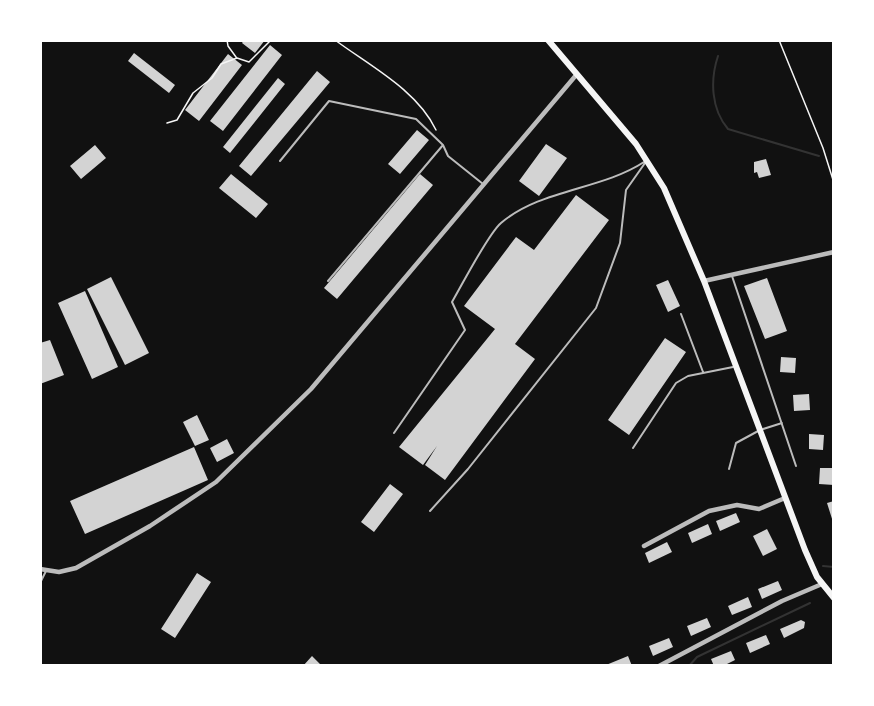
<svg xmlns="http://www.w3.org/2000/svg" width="874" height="706" viewBox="0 0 874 706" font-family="Rubik,sans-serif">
  <rect width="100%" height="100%" fill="#111"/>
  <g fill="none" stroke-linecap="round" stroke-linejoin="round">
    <path stroke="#333" stroke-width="2" d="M718,56C710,80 711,109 728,129L819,156
      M833,156H834
      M823,566L834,567
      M689,666L697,657L810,603"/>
  </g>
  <path fill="#d3d3d3" d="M244,40H265L255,53L242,43Z
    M270,45L282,55L223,131L210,121Z
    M134,53L175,85L169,93L128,61Z
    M228,54L242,65L199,121L185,110Z
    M317,71L330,82L251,176L239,166Z
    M278,78L285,84L230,153L223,147Z
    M417,130L429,140L400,174L388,164Z
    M546,144L567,158L539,196L519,181Z
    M95,145L106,158L81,179L70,166Z
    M766,159L771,175L759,178L757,172L754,173V162Z
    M231,174L268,204L256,218L219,188Z
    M420,174L433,185L337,299L324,288Z
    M576,195L609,220L515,344L535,359L445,480L425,465L437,446L423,465L399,447L495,329L464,306L516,237L534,250Z
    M111,277L149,353L125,365L87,289Z
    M767,278L787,331L765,339L744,286Z
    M668,280L680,306L668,312L656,285Z
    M85,291L118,367L92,379L58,303Z
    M665,338L686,352L629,435L608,420Z
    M50,340L64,375L40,384V343Z
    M781,357L796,358L795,373L780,372Z
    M809,394L810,410L794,411L793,395Z
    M197,415L209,440L195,446L183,422Z
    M809,434L824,435L823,450L809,449Z
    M227,439L234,453L217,462L210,448Z
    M194,447L208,480L85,534L70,501Z
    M820,468H834V485L819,484Z
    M390,484L403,494L374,532L361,522Z
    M834,501V522H833L827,503Z
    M736,513L740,522L720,531L716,521Z
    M708,524L712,534L692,543L688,533Z
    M767,529L777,549L763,556L753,536Z
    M667,542L672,552L649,563L645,553Z
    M197,573L211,582L175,638L161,629Z
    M778,581L782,590L762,599L758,589Z
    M748,597L752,607L732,615L728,606Z
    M707,618L711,627L691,636L687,626Z
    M801,620L805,622L804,628L784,638L780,629Z
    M766,635L770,644L750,653L746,643Z
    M669,638L673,647L653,656L649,646Z
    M731,651L735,660L723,666H714L711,659Z
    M312,656L322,666H303Z
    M628,656L632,666H606V665Z"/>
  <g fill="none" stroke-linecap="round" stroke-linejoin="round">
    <path stroke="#f5f5f5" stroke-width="1.5" d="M227,40L228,46L236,57
      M335,40C370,66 417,90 436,130
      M779,40L823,148L834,183
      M167,123L177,120L193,93L212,78L221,64L237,58L249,62L271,40"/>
    <path stroke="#bcbcbc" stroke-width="2" d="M280,161L329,101L416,119L443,145L448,156L483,184
      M732,276L796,466
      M328,281L443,145
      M681,314L703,372
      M394,433L465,330L452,302C462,285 488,234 501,223C541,189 601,190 644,162
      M633,448L676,383L688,376L733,367
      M729,469L736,443L760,430L782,423
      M430,511L468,469L596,308L620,243L626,190L645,163
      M40,583L46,571"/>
    <path stroke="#bcbcbc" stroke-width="4.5" d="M704,281L834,252
      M644,546L709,511L737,505L759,509L785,498
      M40,569L59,572L76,568L150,526L216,482L311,389L577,74
      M659,666L782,601L822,584"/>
    <path stroke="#f5f5f5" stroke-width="6" d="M548,40L636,144L664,188L704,281L805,550L817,577L834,598"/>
  </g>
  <rect width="874" height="706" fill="none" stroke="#ffffff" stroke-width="84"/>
</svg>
